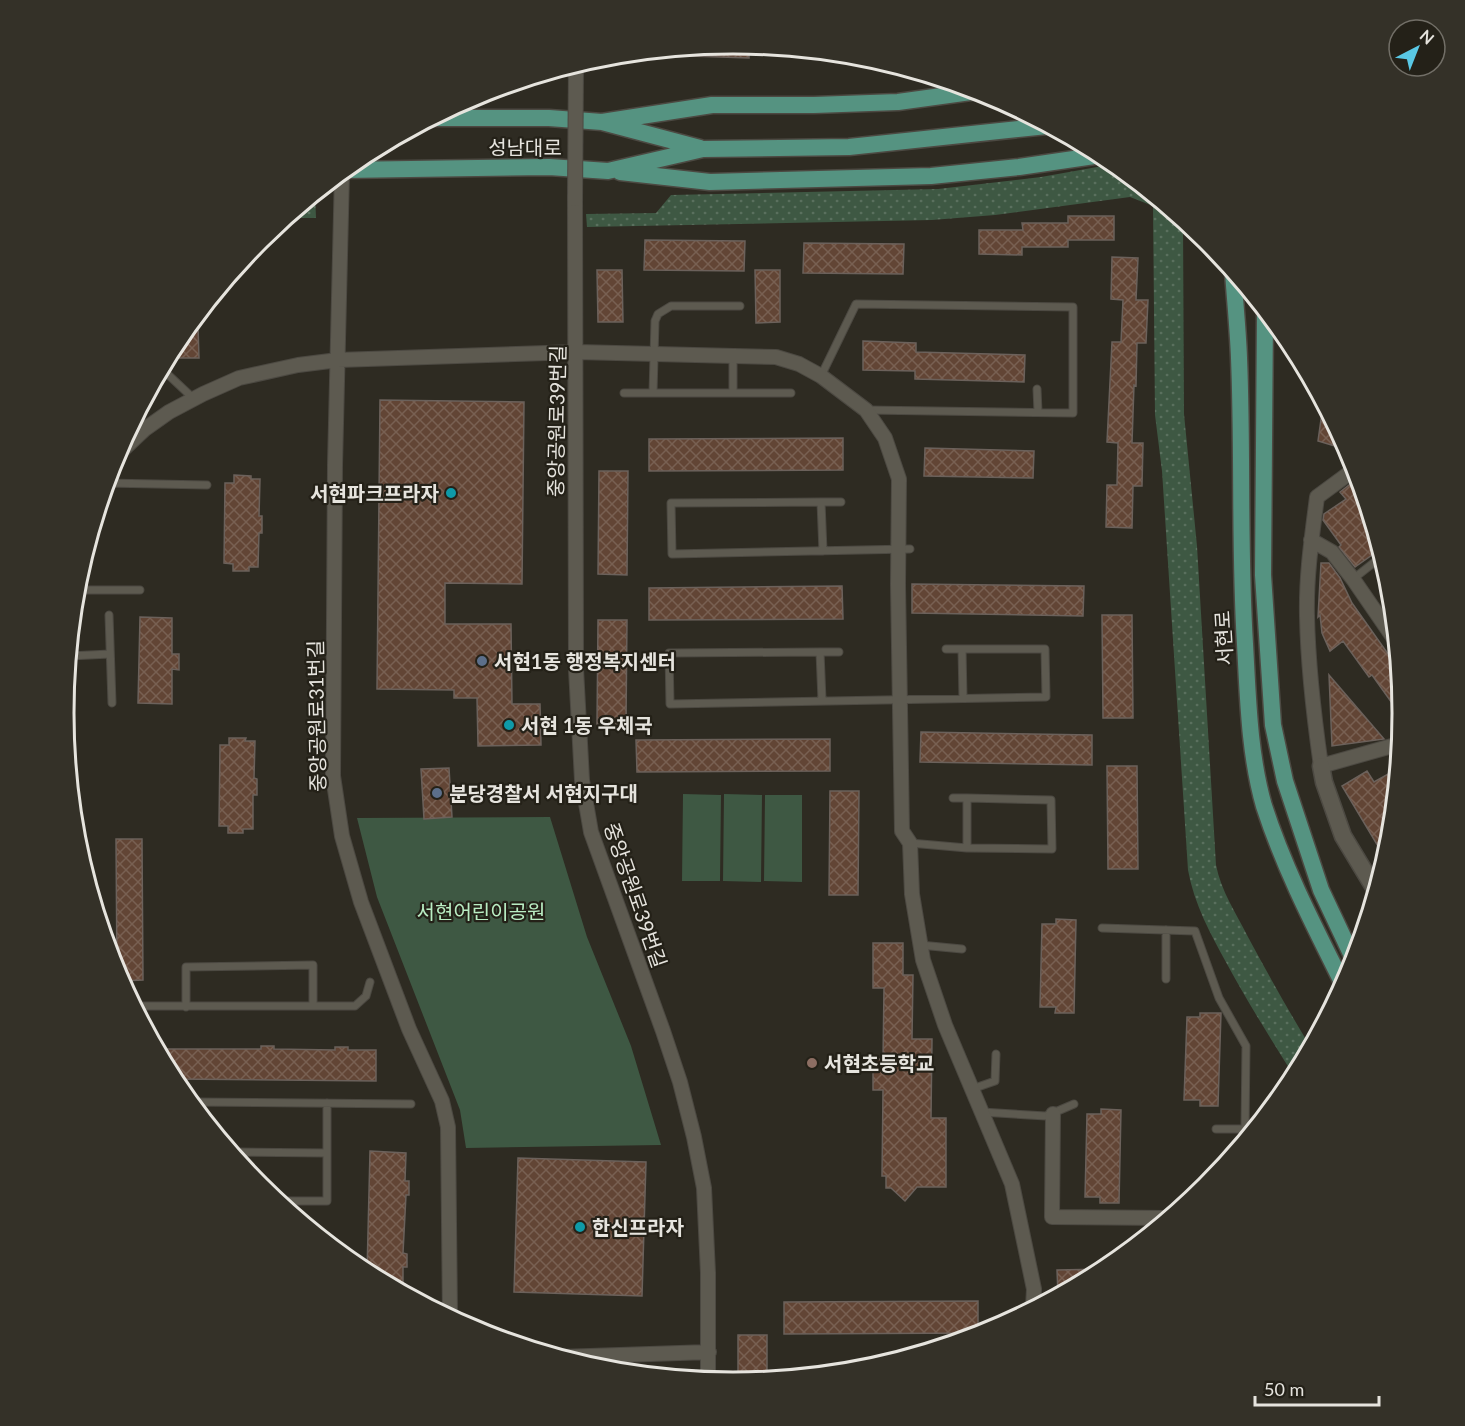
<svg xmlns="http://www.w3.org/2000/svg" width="1465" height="1426" viewBox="0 0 1465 1426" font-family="Lato,'Noto Sans KR',sans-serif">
  <defs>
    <pattern id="grass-dots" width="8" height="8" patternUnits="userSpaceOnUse" patternTransform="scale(1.5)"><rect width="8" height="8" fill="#3e5843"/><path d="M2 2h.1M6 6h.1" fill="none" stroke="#5a705e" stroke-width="1.8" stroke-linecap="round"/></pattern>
    <pattern id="building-cross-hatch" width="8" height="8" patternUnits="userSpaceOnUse" patternTransform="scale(1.5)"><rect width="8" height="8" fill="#624535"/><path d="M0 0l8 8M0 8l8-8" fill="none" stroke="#786052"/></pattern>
  </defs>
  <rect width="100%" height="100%" fill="#2e2b22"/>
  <path fill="url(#grass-dots)" d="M1114,164L1183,221L1184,414L1197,546L1216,865C1221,891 1236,913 1248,937C1268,974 1288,1010 1310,1046L1294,1076C1271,1039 1248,1003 1227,964C1211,935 1194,904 1188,870L1162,471L1155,415L1153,206L1130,197L995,215L932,220L587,227L586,214L656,213L671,195L938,189L1041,177Z
    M315,193L316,218H285Z"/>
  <path fill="#3e5843" d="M683,794L721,795L720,881H682Z
    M724,794L762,795L761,882L723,881Z
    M765,795H802V882L764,881Z
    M550,817L587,937L631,1046L661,1145L466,1148L460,1110L377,897L357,818Z"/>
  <path fill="url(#building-cross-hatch)" stroke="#6b615b" stroke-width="1.5" d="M733,44L749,45V58L690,56V48Z
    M1068,216H1114V240H1068V247H1022V255L979,254V230H1023L1022,223H1068Z
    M645,240L745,241L744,271L644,270Z
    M804,243L904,244L903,274L803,273Z
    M1112,257L1138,258L1136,300H1148L1146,343H1137L1136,386L1134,385L1132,443H1143L1142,486H1133L1132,528L1106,527L1107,485H1117L1118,443L1107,442L1112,342H1121L1123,300L1111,299Z
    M597,270H622L623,322H598Z
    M755,270H780V322L756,323Z
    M188,326L198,327L199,358H174V345Z
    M863,341L916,343V352L1025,355L1024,382L915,379V371L863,370Z
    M380,400L524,402L522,584L445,583V624H511L512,704H540L541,745L478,746L477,698H454V690L377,689Z
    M1323,405L1334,425L1348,450L1318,441Z
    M843,438V470L649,471V439Z
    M925,448L1034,451L1033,478L924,476Z
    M599,471H628L627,575L598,574Z
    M234,475L251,476V479H260L259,516H262V533H259L258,567H249V571H233V564L224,563L225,483H234Z
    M1358,478L1371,521L1364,526L1379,550L1355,567L1339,547L1341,545L1323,520L1324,514L1346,499L1340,492Z
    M1321,563H1329L1340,578L1352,603L1398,668L1402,717L1372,675L1369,677L1343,641L1330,651L1322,633L1320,615L1318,617Z
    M912,584L1084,586L1083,616L912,613Z
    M842,586L843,619L649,620V588Z
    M1102,615H1132L1133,718H1103Z
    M140,617L172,618V654H179V670L172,669V704L138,703Z
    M598,620H627L626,724H597Z
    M1329,675L1384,739L1332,746Z
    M921,732L1092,735V765L920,762Z
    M229,738H246L245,741H255L254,778L257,779V795H253V829H243V833H228V826H219L220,745H229Z
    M830,739V771L637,772L636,740Z
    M1107,766H1137L1138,869H1108Z
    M449,768L452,817L424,819L421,769Z
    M1397,769L1389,844L1385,858L1342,786L1367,771L1374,782Z
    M830,791H859L858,895H829Z
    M116,839H142L143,980L120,981L117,976Z
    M1056,919L1076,920L1074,1013H1055L1056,1007H1040L1042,924H1056Z
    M873,943H903V975H913L912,1039H932L931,1118H946V1187H917L905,1201L891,1188H886V1176H882L883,1090H873V1059H883L884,988H873Z
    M1200,1013H1221L1218,1106H1200V1100H1184L1187,1017H1200Z
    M261,1046H274V1049L335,1050V1047H348V1050H376V1081L173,1079L156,1049H261Z
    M1101,1109L1121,1110L1119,1203H1100V1197H1085L1087,1114H1101Z
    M370,1151L406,1153L405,1181H409V1195H406L403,1253L407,1254V1267H403V1292L367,1273Z
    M518,1158L646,1162L642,1296L514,1292Z
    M1106,1269L1104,1270L1058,1295L1057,1270Z
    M978,1301V1333L784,1334V1302Z
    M738,1335H767V1379L738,1382Z"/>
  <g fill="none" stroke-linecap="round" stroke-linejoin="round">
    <defs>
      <path id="service" d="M161,368L194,399
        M821,376L856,304L1073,307V413L866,410
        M1037,389L1038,412
        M624,393H791
        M653,393L655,321L658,314L671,306H740
        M733,393V357
        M106,483L207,485
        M821,502H841
        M823,551L821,502L671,503L672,554L910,549
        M1353,579L1381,557
        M75,590H140
        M109,615L112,703
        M946,649H962
        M820,652H839
        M69,656L110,654
        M822,700L820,652L669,653L670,704L1046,697L1045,649H962L963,698
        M953,798H967
        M910,843L967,848L1052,849L1051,800L967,798V848
        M1102,928L1195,931L1219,998L1246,1046L1245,1129L1252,1130
        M1166,930V979
        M920,945L962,949
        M134,1006H355L366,996L370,982
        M186,1007V967L313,965V1006
        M972,1089L995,1081L996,1054
        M190,1102L411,1104
        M981,1112L1046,1116L1074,1104
        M1216,1129H1245
        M231,1152L327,1153
        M277,1201H327V1103"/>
      <path id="minor" d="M342,172L335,465L333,776L342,836L361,902L409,1029L442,1101L448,1127L450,1317
        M575,199L576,669L582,780L591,832L663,1031L680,1082L694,1137L704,1188L708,1273V1380
        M113,459L145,429L169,412L203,394L239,378L298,365L338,360L577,352L776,357L799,364L821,376L866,410L885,438L899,479L898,585L902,831L910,843L912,894L923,960L945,1025L1012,1184L1034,1289L1033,1308
        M1355,469L1317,497C1312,536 1306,576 1307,616C1308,666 1314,717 1321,766L1399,744
        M1311,540L1332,552L1353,579L1395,640
        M1053,1114L1052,1217L1168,1218
        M560,1357L709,1352"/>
      <path id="tertiary" d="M1321,766L1324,782L1343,836L1375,889"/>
      <path id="primary" d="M433,118H549L602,122L700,148
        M602,122L712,105H814L898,102L978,91
        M344,170L549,167L608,171L703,149L849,147L1047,126
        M620,172L710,182L931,176L1019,167L1101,155
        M1233,272C1235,301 1238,330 1239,358C1243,454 1239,549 1245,644C1248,697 1249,754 1264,806C1284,868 1314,926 1343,984
        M1265,312L1263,575L1273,725L1285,781L1321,890L1354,960"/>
    </defs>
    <use href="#service" stroke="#4c4942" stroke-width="9"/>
    <use href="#minor" stroke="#4c4942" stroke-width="16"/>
    <use href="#tertiary" stroke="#4c4942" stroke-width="19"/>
    <use href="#primary" stroke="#4c4942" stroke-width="19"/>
    <use href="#service" stroke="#5d5a50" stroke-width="7"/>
    <use href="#minor" stroke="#5d5a50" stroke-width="14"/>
    <use href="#tertiary" stroke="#5d5a50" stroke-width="16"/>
    <use href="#primary" stroke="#559381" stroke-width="16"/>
    <defs>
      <path id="minor-bridge" d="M575,199L576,64"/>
    </defs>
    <use href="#minor-bridge" stroke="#4c4942" stroke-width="16" stroke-linecap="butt"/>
    <use href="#minor-bridge" stroke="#5d5a50" stroke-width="14"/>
  </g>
  <g fill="#0f9aa8" stroke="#242118" stroke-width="2">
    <circle cx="451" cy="493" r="6"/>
    <circle cx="509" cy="725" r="6"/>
    <circle cx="580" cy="1227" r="6"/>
  </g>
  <g fill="#5c6f8a" stroke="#242118" stroke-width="2">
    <circle cx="482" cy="661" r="6"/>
    <circle cx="437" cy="793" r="6"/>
  </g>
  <circle fill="#8d6e63" stroke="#242118" stroke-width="2" cx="812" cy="1063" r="6"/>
  <g text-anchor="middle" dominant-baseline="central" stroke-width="4.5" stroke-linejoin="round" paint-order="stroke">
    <g font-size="20" fill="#e6e4de" stroke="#242118">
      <text x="525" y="147">성남대로</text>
      <text transform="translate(556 421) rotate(-89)">중앙공원로39번길</text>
      <text transform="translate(1223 638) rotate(-93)">서현로</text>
      <text transform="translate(316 716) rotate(-91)">중앙공원로31번길</text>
      <text transform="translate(636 895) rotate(71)">중앙공원로39번길</text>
    </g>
    <g font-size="20" font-weight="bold" fill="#e6e4de" stroke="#242118" text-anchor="start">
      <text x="439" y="493" text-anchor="end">서현파크프라자</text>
      <text x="494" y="661">서현1동 행정복지센터</text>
      <text x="521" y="725">서현 1동 우체국</text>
      <text x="449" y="793">분당경찰서 서현지구대</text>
      <text x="824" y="1063">서현초등학교</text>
      <text x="592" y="1227">한신프라자</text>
    </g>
    <g font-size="20" fill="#b9edc3" stroke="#242118">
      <text x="481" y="911">서현어린이공원</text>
    </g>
  </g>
  <path d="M0 0H1465V1426H0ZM74 713a659 659 0 1 1 1318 0a659 659 0 1 1-1318 0Z" fill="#343128" fill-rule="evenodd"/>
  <path fill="none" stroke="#e6e4de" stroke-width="3" d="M74 713a659 659 0 1 1 1318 0a659 659 0 1 1-1318 0Z"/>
  <g transform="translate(1417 48) rotate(42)"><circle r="28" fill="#242118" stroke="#726f67" stroke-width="1.5"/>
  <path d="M0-4.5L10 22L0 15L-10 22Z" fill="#59c8e5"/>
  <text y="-9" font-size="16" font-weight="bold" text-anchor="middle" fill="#e6e4de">N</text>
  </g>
  <path d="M1255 1396v9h124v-9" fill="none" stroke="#e6e4de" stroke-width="3"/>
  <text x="1264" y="1396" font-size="18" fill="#e6e4de" stroke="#242118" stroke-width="4.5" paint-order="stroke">50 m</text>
</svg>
